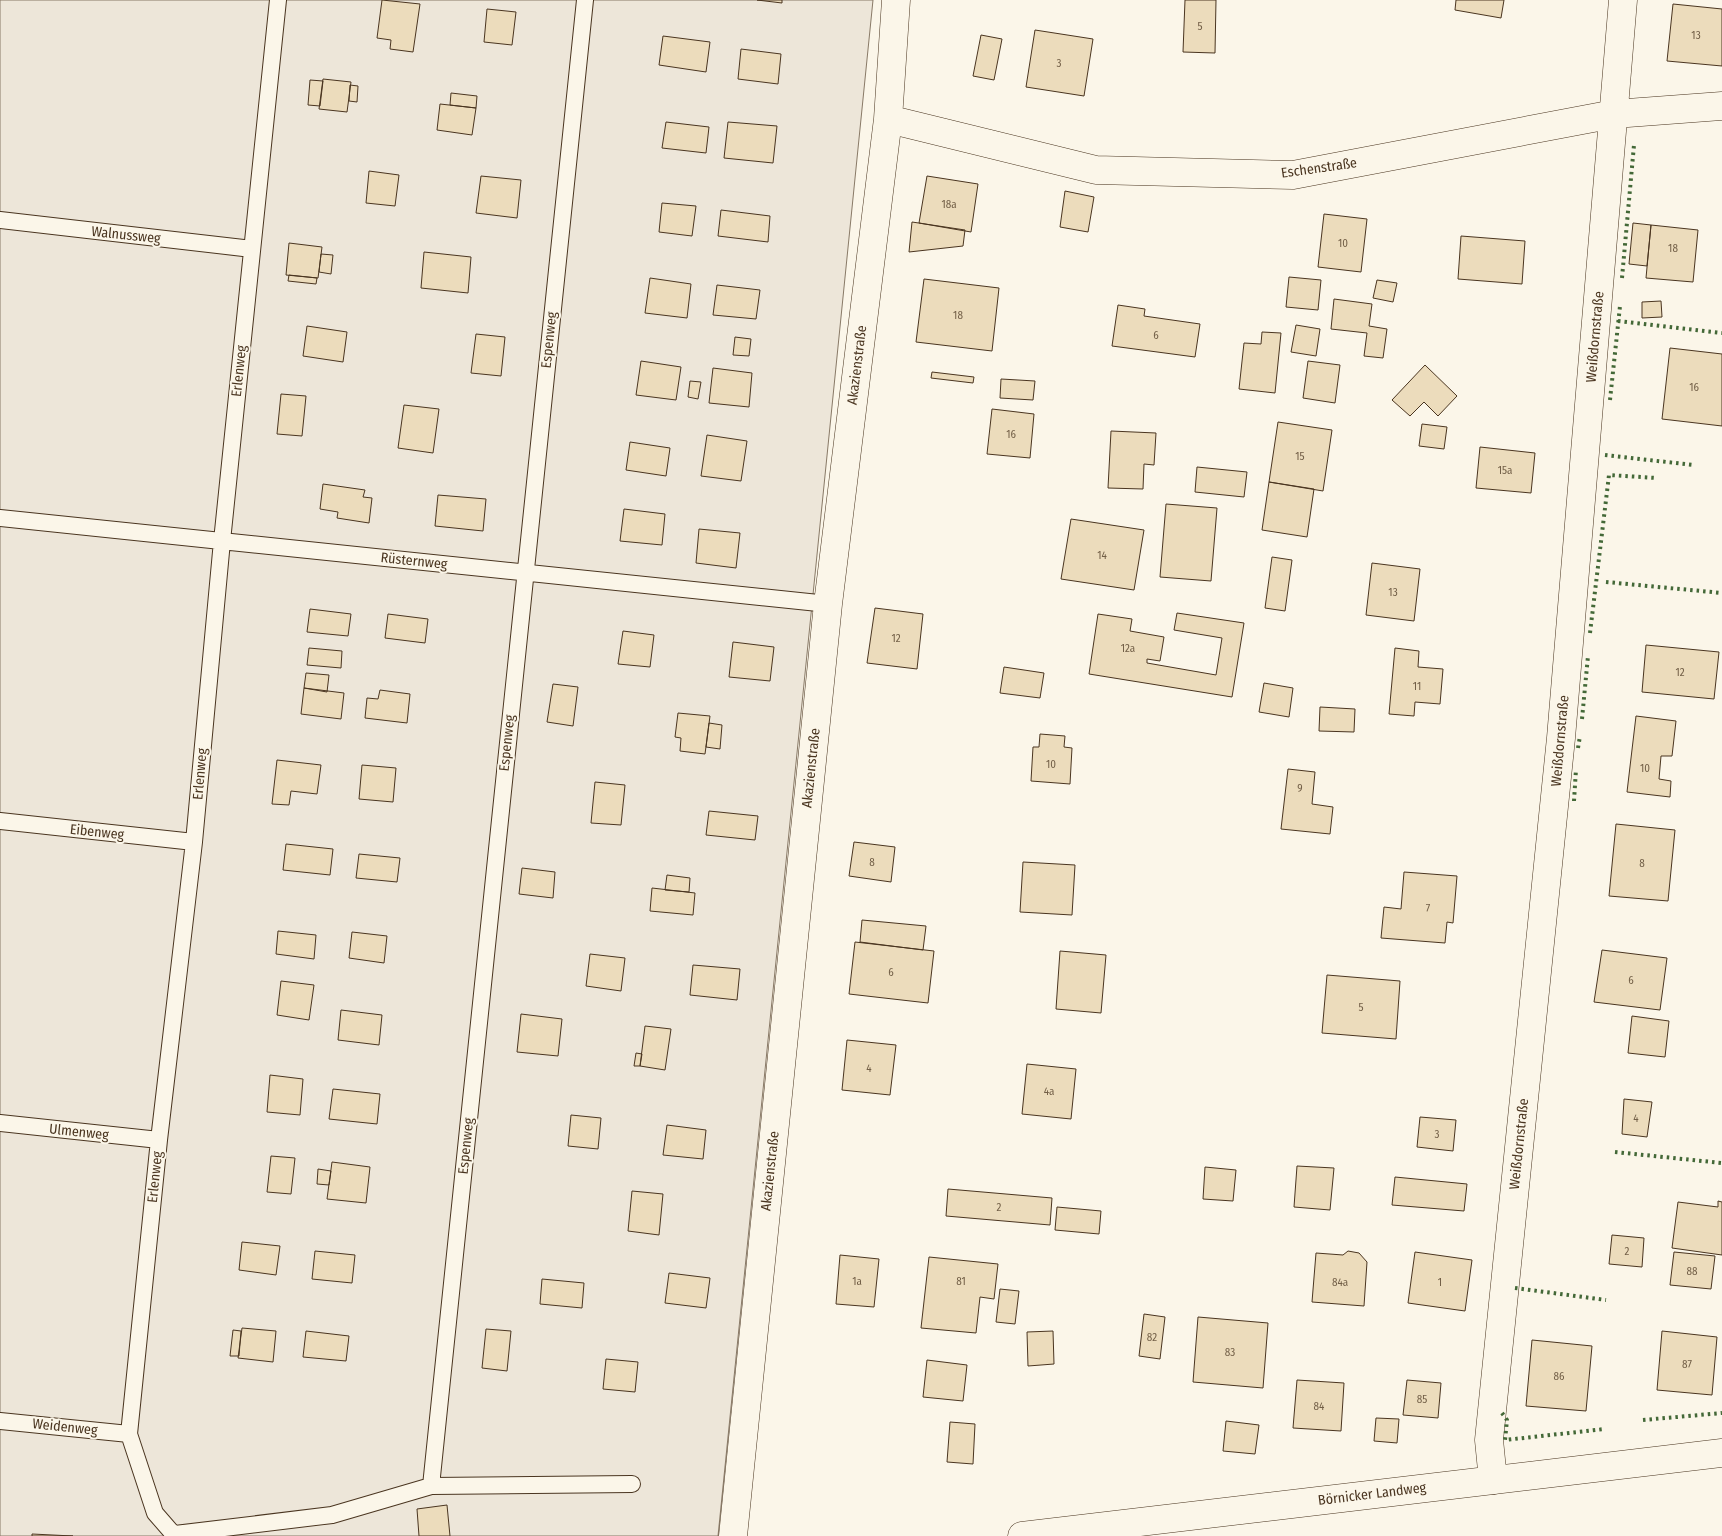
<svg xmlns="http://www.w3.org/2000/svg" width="1722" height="1536" viewBox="0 0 1722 1536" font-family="'Fira Sans Condensed',sans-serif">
  <rect width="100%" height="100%" fill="#fbf6e9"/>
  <path fill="#ede6d9" stroke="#887966" d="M0,0H873L718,1536H0Z"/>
  <path fill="#ecdcbc" stroke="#4a3520" d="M382,0L420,4L413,52L390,49L391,40L377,38Z
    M757,0H782V3Z
    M1185,0H1216L1215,53L1183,52Z
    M1456,0H1504L1501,18L1455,10Z
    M1673,4L1722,9V66L1667,61Z
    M487,9L516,12L512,45L484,42Z
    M1035,30L1093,39L1084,96L1026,87Z
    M981,35L1002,39L994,80L973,76Z
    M663,36L710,42L706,72L659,65Z
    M741,49L781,54L778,84L738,79Z
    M323,79L351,82L347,112L319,109Z
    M310,80L323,81L320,106L308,105Z
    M350,85L358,86L357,102L349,101Z
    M451,93L477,96L476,108L450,105Z
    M440,104L476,108L472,135L437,130Z
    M666,122L709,127L706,153L662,148Z
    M728,122L777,126L773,163L724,158Z
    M369,171L399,175L395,206L366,203Z
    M481,176L521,180L517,218L476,213Z
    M927,176L978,184L971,232L919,223Z
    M1065,191L1094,197L1088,232L1060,227Z
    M662,203L696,206L692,236L659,232Z
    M721,210L770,216L768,242L718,236Z
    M1324,214L1367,219L1361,272L1318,267Z
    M912,222L965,230L963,246L909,252Z
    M1633,223L1651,225L1647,266L1629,264Z
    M1651,225L1698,230L1693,282L1646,278Z
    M1461,236L1525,241L1522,284L1458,279Z
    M289,243L322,247L318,278L286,275Z
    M424,252L471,257L468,293L421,288Z
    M321,254L333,255L331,274L319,272Z
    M289,275L317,278L316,284L288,281Z
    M1289,277L1321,280L1318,310L1286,307Z
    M650,278L691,284L687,318L645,313Z
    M924,279L999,288L992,351L916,342Z
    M1377,280L1397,283L1393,302L1373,298Z
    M717,285L760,290L756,319L713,315Z
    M1334,299L1372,304L1369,326L1387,329L1383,358L1364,356L1367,333L1331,329Z
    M1661,301L1662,317L1642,318V302Z
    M1118,305L1145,309L1144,316L1200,324L1195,357L1112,346Z
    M1296,325L1320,329L1316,356L1291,352Z
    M307,326L347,332L343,362L303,356Z
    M1262,332L1281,333L1275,393L1239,389L1244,343L1261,344Z
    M476,334L505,337L501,376L471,373Z
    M735,337L751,339L749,356L733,355Z
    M1670,348L1722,354V426L1662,419Z
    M641,361L681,367L676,400L636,395Z
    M1308,361L1340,365L1335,403L1303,398Z
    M1425,365L1457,396L1438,416L1424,402L1410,416L1392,400Z
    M713,368L752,373L749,407L709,403Z
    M932,372L974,377L973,383L931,378Z
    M1001,379L1035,381L1033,400L1000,398Z
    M690,381L701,382L698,399L688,397Z
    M281,394L306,396L302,436L277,434Z
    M404,405L439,409L433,453L398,448Z
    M992,409L1034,414L1030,458L987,454Z
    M1278,422L1332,430L1323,491L1269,482Z
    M1422,424L1447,427L1444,449L1419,446Z
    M1111,431L1156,433L1154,465L1144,464L1143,489L1108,488Z
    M707,435L747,441L741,481L701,476Z
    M630,442L670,448L666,476L626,470Z
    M1480,447L1535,453L1531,493L1476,488Z
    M1197,467L1247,472L1244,497L1195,492Z
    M1269,482L1314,489L1307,537L1262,530Z
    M323,484L365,490L363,497L372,498L369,523L337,518L338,512L320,509Z
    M438,495L486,499L483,531L435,526Z
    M1166,504L1217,508L1211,581L1160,577Z
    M624,509L665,514L662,545L620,541Z
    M1071,519L1144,530L1134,590L1061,579Z
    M699,529L740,533L736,568L696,563Z
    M1272,557L1292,560L1285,611L1265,608Z
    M1372,563L1420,569L1414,621L1366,615Z
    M875,608L923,614L917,669L867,663Z
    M310,609L351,614L348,636L307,632Z
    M1177,613L1244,623L1232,697L1089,674L1098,614L1132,619L1130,631L1164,637L1160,661L1147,659V663L1216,675L1222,638L1174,630Z
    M388,614L428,619L425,643L385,638Z
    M623,631L654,635L650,667L618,664Z
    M733,642L774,647L770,681L729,677Z
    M1646,645L1719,652L1714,699L1642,692Z
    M309,648L342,651L341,668L307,665Z
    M1395,648L1419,651L1418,667L1443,669L1440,704L1415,702L1414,716L1389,714Z
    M1004,667L1044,673L1040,698L1000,693Z
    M306,673L329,675L327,692L304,688Z
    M1264,683L1293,688L1289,717L1259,712Z
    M553,684L578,687L573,726L547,722Z
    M304,688L344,693L341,719L301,714Z
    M380,690L410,694L407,723L365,718L367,698L378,699Z
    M1320,707L1355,709L1354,732L1319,731Z
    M678,713L710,716L705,754L680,751L681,738L675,737Z
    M1636,716L1676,721L1672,756H1661L1659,779L1671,781L1670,797L1627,792Z
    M709,723L722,725L720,749L706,747Z
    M1040,734L1065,736L1064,747L1072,748L1070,784L1031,781L1033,747H1039Z
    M277,760L321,765L317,794L291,791L289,805L272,804Z
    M362,765L396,768L393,802L359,799Z
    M1288,769L1315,772L1312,804L1333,807L1330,834L1281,829Z
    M595,782L625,785L621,825L591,823Z
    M709,811L758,816L755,840L706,835Z
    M1616,824L1675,830L1668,901L1609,896Z
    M854,842L895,847L891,882L849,876Z
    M286,844L333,849L330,875L283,870Z
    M359,854L400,858L397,882L356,878Z
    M1023,862L1075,865L1072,915L1020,912Z
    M522,868L555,872L553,898L519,894Z
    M1404,872L1457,876L1453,923L1447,922L1445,943L1381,938L1384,907L1401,909Z
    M667,875L690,878L689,892L665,890Z
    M652,888L695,893L693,915L650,911Z
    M862,920L926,926L923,950L860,942Z
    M278,931L316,935L314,959L276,954Z
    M352,932L387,936L384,963L349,958Z
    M855,942L934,951L928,1003L849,994Z
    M1602,950L1667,958L1660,1010L1594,1002Z
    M1060,951L1106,955L1101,1013L1056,1009Z
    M590,954L625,958L621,991L586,986Z
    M693,965L740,969L737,1000L690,995Z
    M1327,975L1400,981L1396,1039L1322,1033Z
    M281,981L314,985L309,1020L277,1015Z
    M341,1010L382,1015L379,1045L338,1040Z
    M521,1014L562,1019L558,1056L517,1052Z
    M1632,1016L1669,1021L1665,1057L1628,1053Z
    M645,1026L671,1029L665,1070L640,1066Z
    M847,1040L896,1045L890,1095L842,1090Z
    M636,1053L642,1054L640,1066H634Z
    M1027,1064L1076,1069L1071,1119L1022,1114Z
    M270,1075L303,1079L300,1115L267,1112Z
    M333,1089L380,1094L377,1124L329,1119Z
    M1624,1099L1652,1102L1647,1137L1622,1134Z
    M571,1115L601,1118L598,1149L568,1146Z
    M1420,1117L1456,1120L1453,1151L1417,1147Z
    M667,1125L706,1130L703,1159L663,1155Z
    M271,1156L295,1158L291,1194L267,1192Z
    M332,1162L370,1167L366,1203L327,1199Z
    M1297,1166L1334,1168L1330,1210L1294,1207Z
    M1205,1167L1236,1170L1233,1201L1203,1199Z
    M318,1169L331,1171L329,1185L317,1184Z
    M1395,1177L1467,1184L1464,1211L1392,1205Z
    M948,1189L1052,1198L1050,1225L946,1216Z
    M632,1191L663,1194L659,1235L628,1231Z
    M1718,1201L1722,1202V1255L1672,1248L1678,1202L1718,1207Z
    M1057,1207L1101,1211L1099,1234L1055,1230Z
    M1612,1235L1644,1238L1642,1267L1609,1264Z
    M242,1242L280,1246L276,1275L239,1270Z
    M315,1251L355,1255L352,1283L312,1279Z
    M1348,1251L1359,1253L1367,1262L1364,1306L1312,1302L1316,1253L1343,1255Z
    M1415,1252L1472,1260L1465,1311L1408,1303Z
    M1674,1252L1715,1256L1711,1289L1670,1285Z
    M840,1255L879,1259L874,1307L836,1304Z
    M929,1257L998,1264L994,1299L980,1297L976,1333L921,1328Z
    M669,1273L710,1278L706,1308L665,1303Z
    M542,1279L584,1283L582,1308L540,1304Z
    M1000,1289L1019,1291L1015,1324L996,1322Z
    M1144,1314L1165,1317L1160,1359L1139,1356Z
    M1198,1317L1268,1323L1263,1388L1193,1382Z
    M242,1328L276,1331L273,1362L238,1358Z
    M486,1329L511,1331L507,1371L482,1368Z
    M233,1330L241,1331L239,1356H230Z
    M306,1331L349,1336L346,1361L303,1357Z
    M1053,1331L1054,1364L1028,1366L1027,1332Z
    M1662,1331L1717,1337L1712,1395L1657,1390Z
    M1532,1340L1592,1346L1586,1411L1526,1406Z
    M606,1359L638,1362L635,1392L603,1389Z
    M927,1360L967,1365L963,1401L923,1397Z
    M1297,1380L1344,1383L1341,1431L1293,1428Z
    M1407,1380L1441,1383L1438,1418L1403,1415Z
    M1376,1418L1399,1419L1397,1443L1374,1441Z
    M1226,1421L1259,1425L1255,1454L1223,1451Z
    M950,1422L975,1424L973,1464L947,1462Z
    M447,1505L450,1536H419L417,1509Z
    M32,1534L73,1536H32Z"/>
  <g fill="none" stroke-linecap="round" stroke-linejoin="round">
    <defs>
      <path id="lane" d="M0,220L252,249
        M0,518L828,604
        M0,821L194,842
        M0,1123L159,1140
        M0,1421L129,1434
        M431,1486L585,0
        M175,1534L332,1515L431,1486L632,1484
        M175,1536L155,1513L129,1434L159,1140L194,842L222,541L278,0"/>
      <path id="street" d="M888,119L1096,170L1293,175L1614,114L1722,106
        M1493,1480L1489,1440L1561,738L1623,0
        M733,1536L828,604L888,119L896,0"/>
      <path id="secondary" d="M1022,1536L1722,1453"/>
    </defs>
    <use href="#lane" stroke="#4a3520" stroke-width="18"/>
    <use href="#street" stroke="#4a3520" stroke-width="29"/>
    <use href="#secondary" stroke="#4a3520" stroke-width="29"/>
    <use href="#lane" stroke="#fbf6e9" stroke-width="16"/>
    <use href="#street" stroke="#fbf6e9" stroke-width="28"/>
    <use href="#secondary" stroke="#fbf6e9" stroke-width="28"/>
    <path stroke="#436837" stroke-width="4" stroke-dasharray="2.5 4" stroke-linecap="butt" d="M1622,278L1634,145
      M1618,321L1722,333
      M1610,400L1620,306
      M1605,455L1693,465
      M1606,582L1722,593
      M1590,633L1609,475L1656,478
      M1582,719L1588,656
      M1578,748L1580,736
      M1574,801L1576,769
      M1615,1152L1722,1163
      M1515,1288L1606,1300
      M1502,1413L1507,1420L1505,1440L1605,1429
      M1643,1420L1722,1413"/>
  </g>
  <g text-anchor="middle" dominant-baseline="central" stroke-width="4" stroke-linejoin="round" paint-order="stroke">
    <g font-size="11" fill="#725f47">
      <text x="1200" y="26">5</text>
      <text x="1696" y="35">13</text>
      <text x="1059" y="63">3</text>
      <text x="949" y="204">18a</text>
      <text x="1343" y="243">10</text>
      <text x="1673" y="248">18</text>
      <text x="958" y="315">18</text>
      <text x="1156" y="335">6</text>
      <text x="1694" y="387">16</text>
      <text x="1011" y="434">16</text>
      <text x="1300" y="456">15</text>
      <text x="1505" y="470">15a</text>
      <text x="1102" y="555">14</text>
      <text x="1393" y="592">13</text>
      <text x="896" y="638">12</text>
      <text x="1128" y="648">12a</text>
      <text x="1680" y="672">12</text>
      <text x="1417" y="686">11</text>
      <text x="1051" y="764">10</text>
      <text x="1645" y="768">10</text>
      <text x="1300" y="788">9</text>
      <text x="872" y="862">8</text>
      <text x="1642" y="863">8</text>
      <text x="1428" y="908">7</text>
      <text x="891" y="972">6</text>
      <text x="1631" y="980">6</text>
      <text x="1361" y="1007">5</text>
      <text x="869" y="1068">4</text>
      <text x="1049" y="1091">4a</text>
      <text x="1636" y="1118">4</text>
      <text x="1437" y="1134">3</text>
      <text x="999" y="1207">2</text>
      <text x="1627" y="1251">2</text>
      <text x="1692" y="1271">88</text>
      <text x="857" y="1281">1a</text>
      <text x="961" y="1281">81</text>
      <text x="1340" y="1282">84a</text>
      <text x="1440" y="1282">1</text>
      <text x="1152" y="1337">82</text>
      <text x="1230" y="1352">83</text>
      <text x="1687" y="1364">87</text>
      <text x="1559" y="1376">86</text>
      <text x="1422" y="1399">85</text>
      <text x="1319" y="1406">84</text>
    </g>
    <g font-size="14" fill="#4a3520" stroke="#fbf6e9">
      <text transform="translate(1319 168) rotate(-8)">Eschenstraße</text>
      <text transform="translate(126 235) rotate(6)">Walnussweg</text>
      <text transform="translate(1595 337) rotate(-85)">Weißdornstraße</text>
      <text transform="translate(549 340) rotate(-84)">Espenweg</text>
      <text transform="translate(857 365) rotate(-83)">Akazienstraße</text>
      <text transform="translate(239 371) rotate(-84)">Erlenweg</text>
      <text transform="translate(414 561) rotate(6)">Rüsternweg</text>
      <text transform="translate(1560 741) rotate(-85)">Weißdornstraße</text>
      <text transform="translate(507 743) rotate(-84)">Espenweg</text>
      <text transform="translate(811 768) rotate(-84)">Akazienstraße</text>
      <text transform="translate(200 774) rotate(-85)">Erlenweg</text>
      <text transform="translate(97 832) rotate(6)">Eibenweg</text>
      <text transform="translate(79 1132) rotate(6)">Ulmenweg</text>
      <text transform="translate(1519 1144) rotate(-84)">Weißdornstraße</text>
      <text transform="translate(466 1146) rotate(-84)">Espenweg</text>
      <text transform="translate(770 1171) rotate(-84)">Akazienstraße</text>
      <text transform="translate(155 1177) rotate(-84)">Erlenweg</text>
      <text transform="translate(65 1427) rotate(6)">Weidenweg</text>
      <text transform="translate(1372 1494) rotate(-7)">Börnicker Landweg</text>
    </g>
  </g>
</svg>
